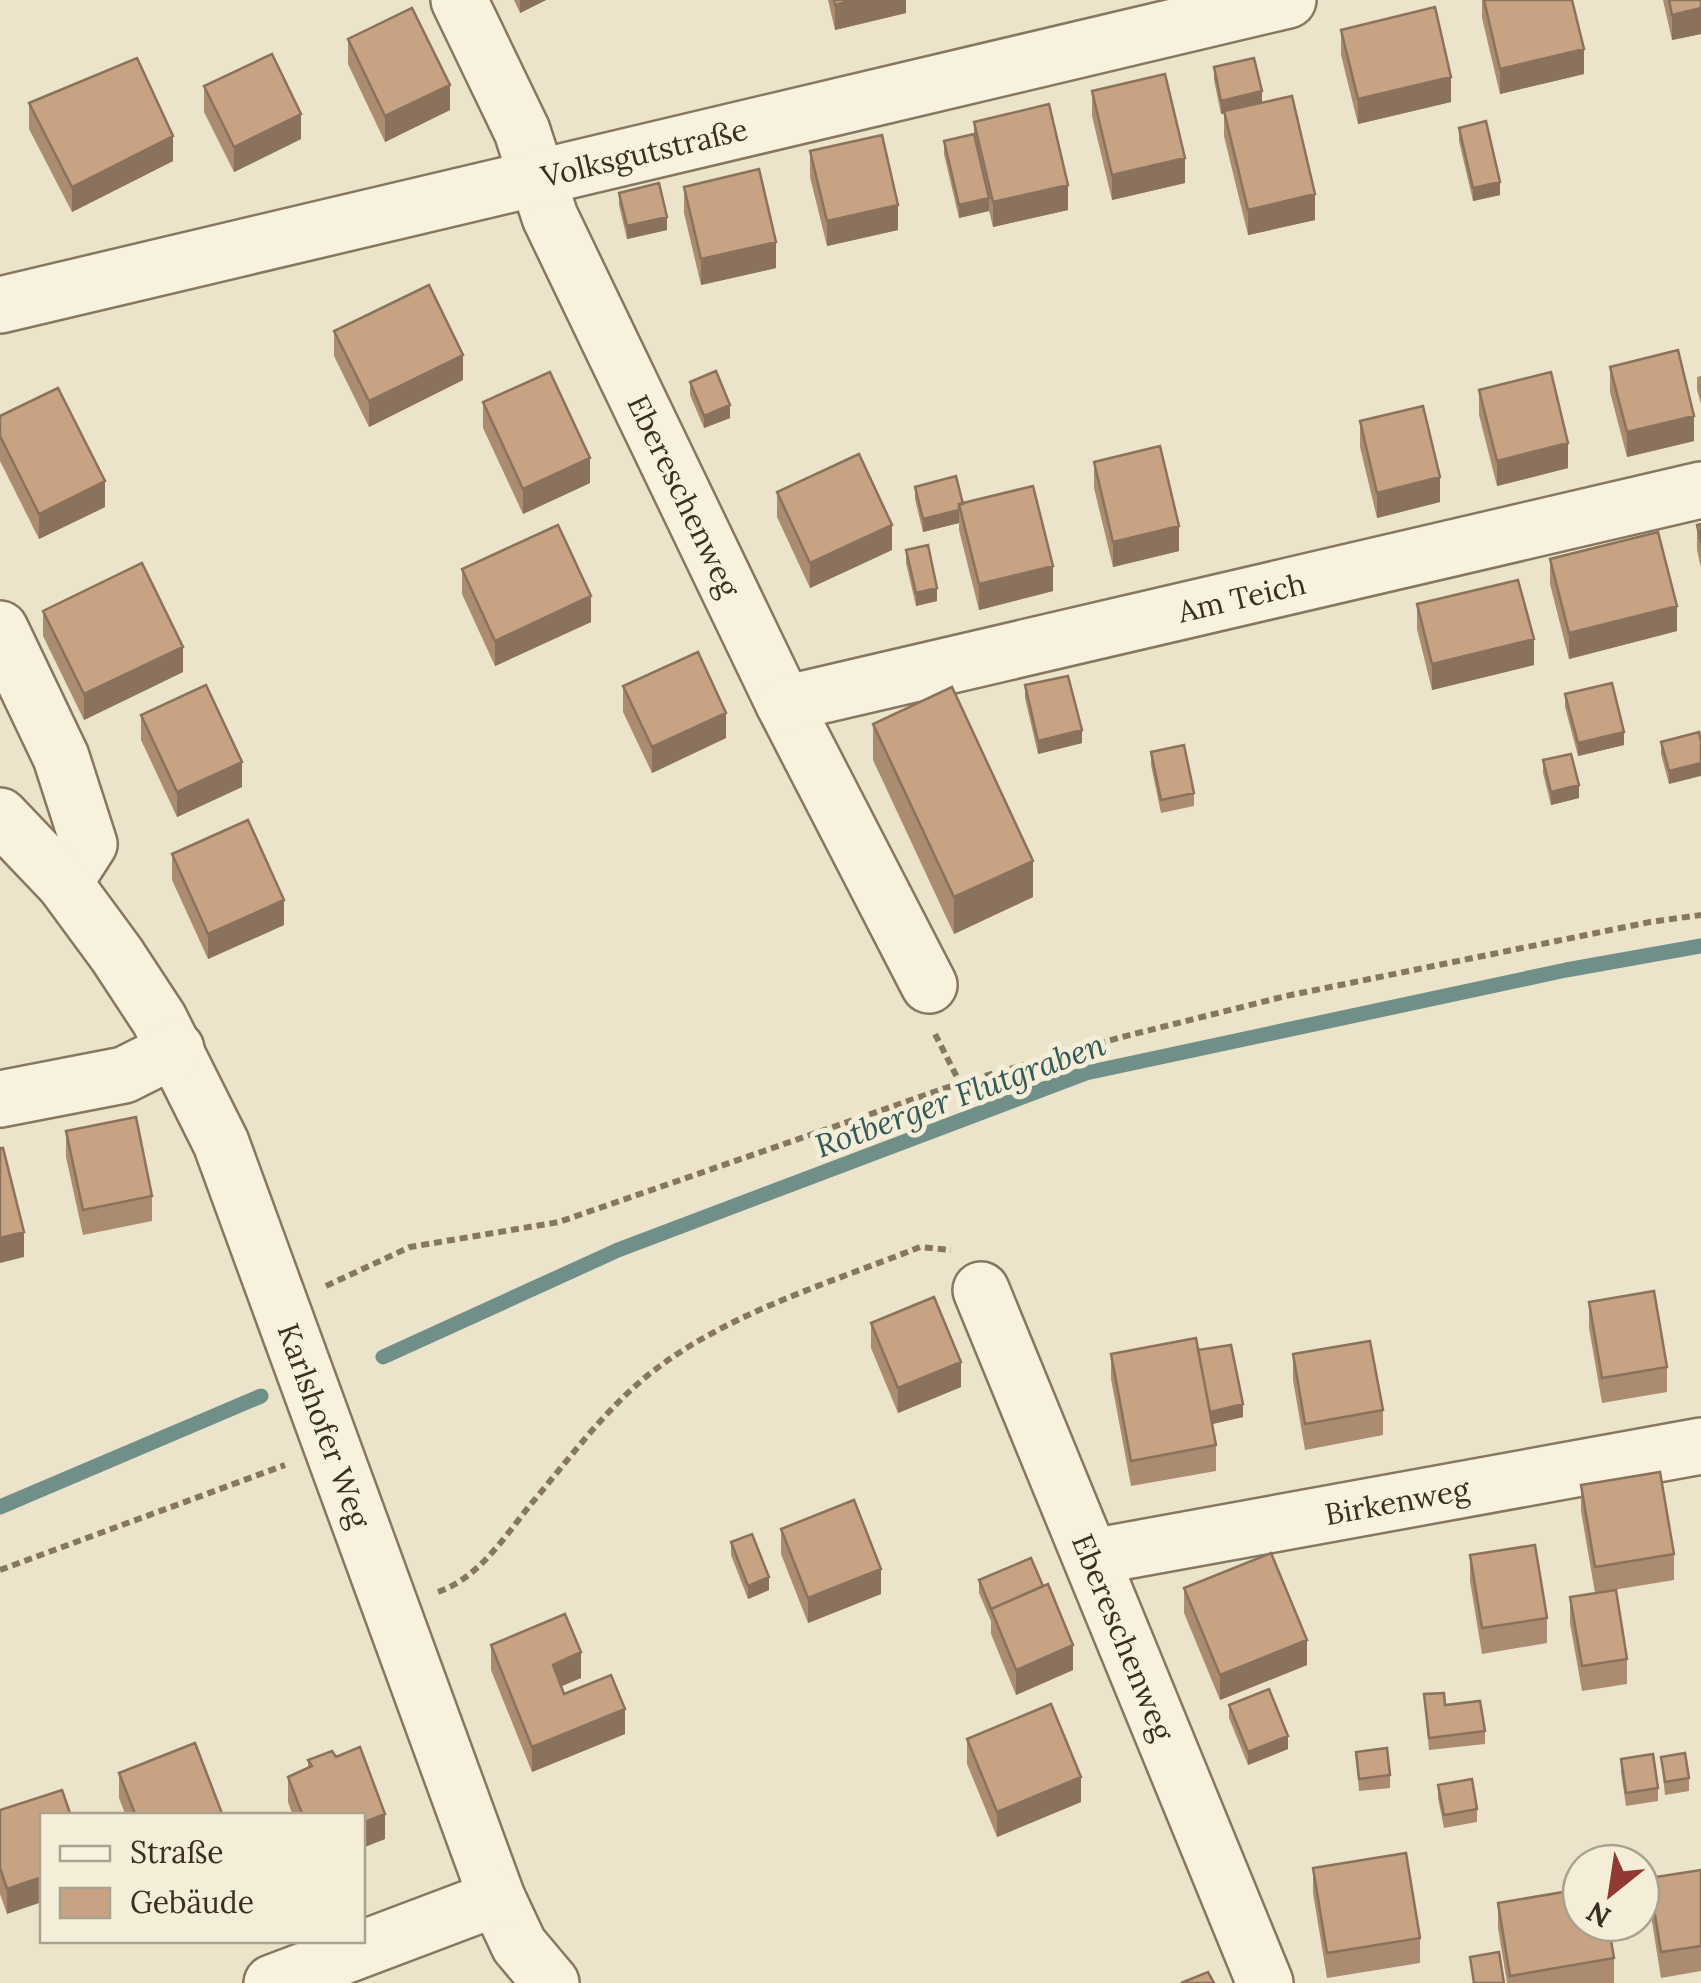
<svg xmlns="http://www.w3.org/2000/svg" width="1701" height="1983" viewBox="0 0 1701 1983" font-family="Lora,serif">
  <rect width="100%" height="100%" fill="#ece4ca"/>
  <g fill="none" stroke-linecap="round" stroke-linejoin="round">
    <path stroke="#718f89" stroke-width="15" d="M383,1357L618,1250L1086,1073L1566,970L1701,946
      M0,1507L261,1396"/>
    <defs>
      <g id="street">
        <path id="s1" d="M459,0L522,131L550,217L784,704L929,985"/>
        <path id="s2" d="M0,305L1288,0"/>
        <path d="M0,629L61,757L89,844L64,883"/>
        <path id="s3" d="M784,704L1701,490"/>
        <path id="s4" d="M0,816L64,883L117,955L159,1019L221,1143L497,1898L519,1945L551,1983"/>
        <path d="M0,1099L124,1075L176,1049"/>
        <path id="s5" d="M981,1290L1265,1983"/>
        <path id="s6" d="M1092,1557L1701,1446"/>
        <path d="M272,1983L497,1898"/>
      </g>
    </defs>
    <use href="#street" stroke="#887760" stroke-width="60"/>
    <path stroke="#887760" stroke-width="6" stroke-dasharray="8 5" stroke-linecap="butt" d="M960,1083L1122,1037L1286,996L1650,922L1701,915
      M326,1286L410,1247L559,1222L960,1083L935,1034
      M0,1570L285,1465
      M438,1592C479,1578 505,1536 531,1504C564,1465 595,1423 632,1389C709,1318 825,1285 920,1247L951,1250"/>
    <use href="#street" stroke="#f7f1dd" stroke-width="55"/>
  </g>
  <path fill="#ab8c71" d="M514,0H546L520,13Z
    M828,0H906V13L835,30Z
    M1482,0H1572L1584,74L1500,94L1482,18Z
    M1663,0H1701V34L1672,40Z
    M1341,30L1451,102L1358,124L1341,55Z
    M348,39L450,110L385,142L348,64Z
    M1214,67L1262,102L1315,220L1248,235L1224,136V113L1221,114L1214,80Z
    M204,86L301,139L234,172L204,112Z
    M1092,91L1185,183L1112,200L1092,116Z
    M29,103L173,161L72,212L29,129Z
    M974,122L1068,210L993,227L989,211L959,218L944,154V141L974,134Z
    M1459,128L1500,195L1473,201L1459,141Z
    M810,151L898,230L827,246L810,177Z
    M684,187L776,268L701,285L684,213Z
    M619,193L667,230L627,239L619,205Z
    M334,331L463,380L369,427L334,356Z
    M1610,367L1694,441L1627,457L1610,392Z
    M1701,376V404L1697,390V377Z
    M690,382L730,418L704,428L690,395Z
    M1479,390L1568,468L1497,486L1479,415Z
    M483,402L590,483L523,514L483,428Z
    M0,416L105,507L39,539L0,461Z
    M1360,421L1440,502L1377,518L1360,447Z
    M1094,462L1179,551L1113,567L1094,488Z
    M915,487L963,504L1053,591L979,610L959,530V523L923,532L915,499Z
    M777,492L892,550L810,588L777,517Z
    M1701,524V568L1697,550V525Z
    M906,550L937,601L916,606L906,563Z
    M1550,559L1677,631L1569,659L1550,584Z
    M462,569L591,622L495,666L462,594Z
    M1417,604L1534,665L1432,690L1417,629Z
    M43,611L183,672L84,720L43,636Z
    M1025,685L1082,743L1038,754L1025,698Z
    M623,686L726,738L652,773L623,712Z
    M1565,694L1624,745L1578,756L1565,707Z
    M141,715L242,787L177,817L141,740Z
    M873,724L1033,897L954,934L873,760Z
    M1699,732L1669,784L1661,754V742Z
    M1151,752L1194,793V806L1161,813L1151,765Z
    M1543,760L1579,798L1551,805L1543,773Z
    M172,854L284,925L208,959L172,880Z
    M66,1131L152,1196V1221L83,1235L66,1157Z
    M1589,1302L1667,1367V1392L1602,1403L1589,1328Z
    M871,1323L961,1387L898,1413L871,1348Z
    M1198,1350L1243,1417L1212,1424L1216,1445V1471L1131,1486L1111,1379V1354Z
    M1293,1354L1383,1410V1435L1305,1450L1293,1380Z
    M1581,1485L1674,1554V1580L1595,1593L1581,1511Z
    M781,1529L881,1594L808,1623L781,1554Z
    M731,1542L769,1590L748,1599L731,1555Z
    M1470,1555L1547,1618V1643L1482,1654L1470,1581Z
    M979,1580L1073,1670L1016,1695L991,1634V1621L979,1593Z
    M1184,1588L1307,1665L1220,1700L1184,1613Z
    M1570,1597L1627,1659V1684L1582,1691L1570,1623Z
    M491,1645L581,1678L561,1686L564,1694L625,1734L532,1772L491,1670Z
    M1424,1694L1445,1705L1485,1731V1744L1429,1750Z
    M1229,1705L1288,1749L1248,1765L1229,1718Z
    M967,1739L1081,1802L997,1837L967,1764Z
    M360,1747L385,1814V1839L362,1848V1816H293L288,1802V1777L308,1768V1760L332,1751L336,1757Z
    M1356,1752L1390,1775V1788L1359,1791Z
    M1661,1757L1689,1778V1791L1665,1795Z
    M1621,1759L1658,1788V1801L1626,1806L1621,1772Z
    M119,1773L223,1816H126L119,1798Z
    M1438,1785L1477,1809V1822L1444,1828L1438,1798Z
    M62,1790L7,1914L0,1894V1810Z
    M1313,1868L1420,1938V1963L1327,1978L1313,1893Z
    M1701,1870V1971L1661,1978L1649,1903V1878Z
    M1498,1903L1614,1958V1983H1507L1498,1928Z"/>
  <path fill="#8b725c" d="M520,0H546L520,13Z
    M854,0H906V13L835,30V5Z
    M1701,8V34L1672,40V15Z
    M1584,49V74L1500,94V69Z
    M1451,77V102L1358,124V99Z
    M450,85V110L385,142V116Z
    M1262,91V104L1221,114V101Z
    M301,114V139L234,172V147Z
    M173,136V161L72,212V187Z
    M1185,158V183L1112,200V175Z
    M1500,182V195L1473,201V188Z
    M1068,185V210L993,227V202Z
    M1315,194V220L1248,235V210Z
    M989,198V211L959,218V205Z
    M898,205V230L827,246V221Z
    M667,217V230L627,239V226Z
    M776,242V268L701,285V259Z
    M463,355V380L369,427V401Z
    M730,405V418L704,428V416Z
    M1694,416V441L1627,457V432Z
    M1568,443V468L1497,486V461Z
    M590,458V483L523,514V489Z
    M1440,477V502L1377,518V493Z
    M105,481V507L39,539V514Z
    M959,510V523L923,532V519Z
    M892,525V550L810,588V563Z
    M1179,526V551L1113,567V542Z
    M1053,566V591L979,610V584Z
    M937,588V601L916,606V593Z
    M591,596V622L495,666V641Z
    M1677,606V631L1569,659V633Z
    M1534,639V665L1432,690V664Z
    M183,647V672L84,720V694Z
    M726,713V738L652,773V747Z
    M1082,730V743L1038,754V741Z
    M1624,732V745L1578,756V743Z
    M242,762V787L177,817V792Z
    M1701,763V776L1669,784V771Z
    M1579,785V798L1551,805V792Z
    M1033,861V897L954,934V897Z
    M284,900V925L208,959V934Z
    M24,1232V1257L0,1263V1238Z
    M961,1362V1387L898,1413V1388Z
    M1243,1404V1417L1208,1425V1413Z
    M881,1569V1594L808,1623V1598Z
    M769,1577V1590L748,1599V1586Z
    M1307,1640V1665L1220,1700V1675Z
    M1073,1645V1670L1016,1695V1670Z
    M581,1652V1678L553,1690V1665Z
    M625,1709V1734L532,1772V1747Z
    M1288,1736V1749L1248,1765V1752Z
    M1081,1777V1802L997,1837V1812Z
    M385,1814V1839L362,1848V1823Z
    M42,1877V1902L7,1914V1889Z"/>
  <path fill="#c7a383" stroke="#8b725c" stroke-width="2.5" d="M834,0H854L835,5Z
    M1484,0H1572L1584,49L1500,69Z
    M1669,0H1701V8L1672,15Z
    M1435,7L1451,77L1358,99L1341,30Z
    M412,8L450,85L385,116L348,39Z
    M272,54L301,114L234,147L204,86Z
    M137,58L173,136L72,187L29,103Z
    M1254,58L1262,91L1221,101L1214,67Z
    M1165,74L1185,158L1112,175L1092,91Z
    M1292,96L1315,194L1248,210L1224,111Z
    M1049,104L1068,185L993,202L974,122Z
    M1486,121L1500,182L1473,188L1459,128Z
    M974,134L989,198L959,205L944,141Z
    M882,135L898,205L827,221L810,151Z
    M759,169L776,242L701,259L684,187Z
    M659,183L667,217L627,226L619,193Z
    M429,285L463,355L369,401L334,331Z
    M1678,350L1694,416L1627,432L1610,367Z
    M716,371L730,405L704,416L690,382Z
    M550,372L590,458L523,489L483,402Z
    M1551,372L1568,443L1497,461L1479,390Z
    M58,388L105,481L39,514L0,436V416Z
    M1423,406L1440,477L1377,493L1360,421Z
    M1160,446L1179,526L1113,542L1094,462Z
    M859,454L892,525L810,563L777,492Z
    M956,476L963,504H959V510L923,519L915,487Z
    M1033,486L1053,566L979,584L959,504Z
    M1701,524V543L1697,525Z
    M558,525L591,596L495,641L462,569Z
    M1658,532L1677,606L1569,633L1550,559Z
    M928,545L937,588L916,593L906,550Z
    M142,563L183,647L84,694L43,611Z
    M1518,580L1534,639L1432,664L1417,604Z
    M698,652L726,713L652,747L623,686Z
    M1068,676L1082,730L1038,741L1025,685Z
    M1612,683L1624,732L1578,743L1565,694Z
    M206,685L242,762L177,792L141,715Z
    M952,687L1033,861L954,897L873,724Z
    M1699,732L1701,741V763L1669,771L1661,742Z
    M1184,745L1194,793L1161,800L1151,752Z
    M1571,754L1579,785L1551,792L1543,760Z
    M248,820L284,900L208,934L172,854Z
    M136,1117L152,1196L83,1210L66,1131Z
    M0,1148H3L24,1232L0,1238Z
    M1654,1291L1667,1367L1602,1378L1589,1302Z
    M934,1297L961,1362L898,1388L871,1323Z
    M1196,1338L1216,1445L1131,1461L1111,1354Z
    M1370,1341L1383,1410L1305,1424L1293,1354Z
    M1231,1345L1243,1404L1210,1412L1198,1350Z
    M1660,1472L1674,1554L1595,1567L1581,1485Z
    M854,1500L881,1569L808,1598L781,1529Z
    M752,1534L769,1577L748,1586L731,1542Z
    M1535,1545L1547,1618L1482,1628L1470,1555Z
    M1271,1553L1307,1640L1220,1675L1184,1588Z
    M1031,1558L1043,1586L991,1609L979,1580Z
    M1048,1584L1073,1645L1016,1670L991,1609Z
    M1616,1590L1627,1659L1582,1666L1570,1597Z
    M565,1614L581,1652L553,1665L564,1694L611,1675L625,1709L532,1747L491,1645Z
    M1269,1689L1288,1736L1248,1752L1229,1705Z
    M1444,1693L1445,1705L1480,1701L1485,1731L1429,1738L1424,1694Z
    M1051,1704L1081,1777L997,1812L967,1739Z
    M195,1743L223,1816H136L119,1773Z
    M360,1747L385,1814L362,1823V1816H303L288,1777L312,1766L308,1760L332,1751L336,1757Z
    M1387,1748L1390,1775L1359,1779L1356,1752Z
    M1685,1753L1689,1778L1665,1782L1661,1757Z
    M1653,1754L1658,1788L1626,1793L1621,1759Z
    M1472,1779L1477,1809L1444,1815L1438,1785Z
    M62,1790L71,1816H42V1877L7,1889L0,1868V1810Z
    M1406,1853L1420,1938L1327,1953L1313,1868Z
    M1701,1870V1946L1661,1952L1649,1878Z
    M1581,1889V1923H1608L1614,1958L1510,1976L1498,1903Z
    M1499,1952L1504,1983H1474L1470,1957Z
    M1208,1972L1214,1983H1181Z"/>
  <g text-anchor="middle" dominant-baseline="central" stroke-width="10" stroke-linejoin="round" paint-order="stroke">
    <g font-size="30" fill="#392f22" stroke="#f4eed9">
      <text stroke="none"><textPath href="#s2" startOffset="662">Volksgutstraße</textPath></text>
      <text stroke="none"><textPath href="#s1" startOffset="545">Ebereschenweg</textPath></text>
      <text stroke="none"><textPath href="#s3" startOffset="470">Am Teich</textPath></text>
      <text stroke="none"><textPath href="#s4" startOffset="698">Karlshofer Weg</textPath></text>
      <text stroke="none"><textPath href="#s6" startOffset="310">Birkenweg</textPath></text>
      <text stroke="none"><textPath href="#s5" startOffset="375">Ebereschenweg</textPath></text>
    </g>
    <g font-size="32" font-style="italic" fill="#325857" stroke="#f4eed9">
      <text transform="translate(960 1095) rotate(-20)">Rotberger Flutgraben</text>
    </g>
  </g>
  <rect x="40" y="1813" width="325" height="130" fill="#f4eed9" stroke="#a9a290" stroke-width="2.5"/>
  <rect x="60" y="1846" width="50" height="15" fill="#f7f1dd" stroke="#a9a290" stroke-width="2.5"/>
  <text x="130" y="1863" font-size="30" fill="#392f22">Straße</text>
  <rect x="60" y="1888" width="50" height="30" fill="#c7a383" stroke="#a9a290" stroke-width="2.5"/>
  <text x="130" y="1913" font-size="30" fill="#392f22">Gebäude</text>
  <g transform="translate(1611 1893) rotate(210)"><circle r="48" fill="#f4eed9" stroke="#a9a290" stroke-width="2.5"/>
  <path d="M0-8L18 38L0 25L-18 38Z" fill="#923934"/>
  <text y="-15" font-size="28" font-weight="bold" text-anchor="middle" fill="#392f22">N</text>
  </g>
</svg>
